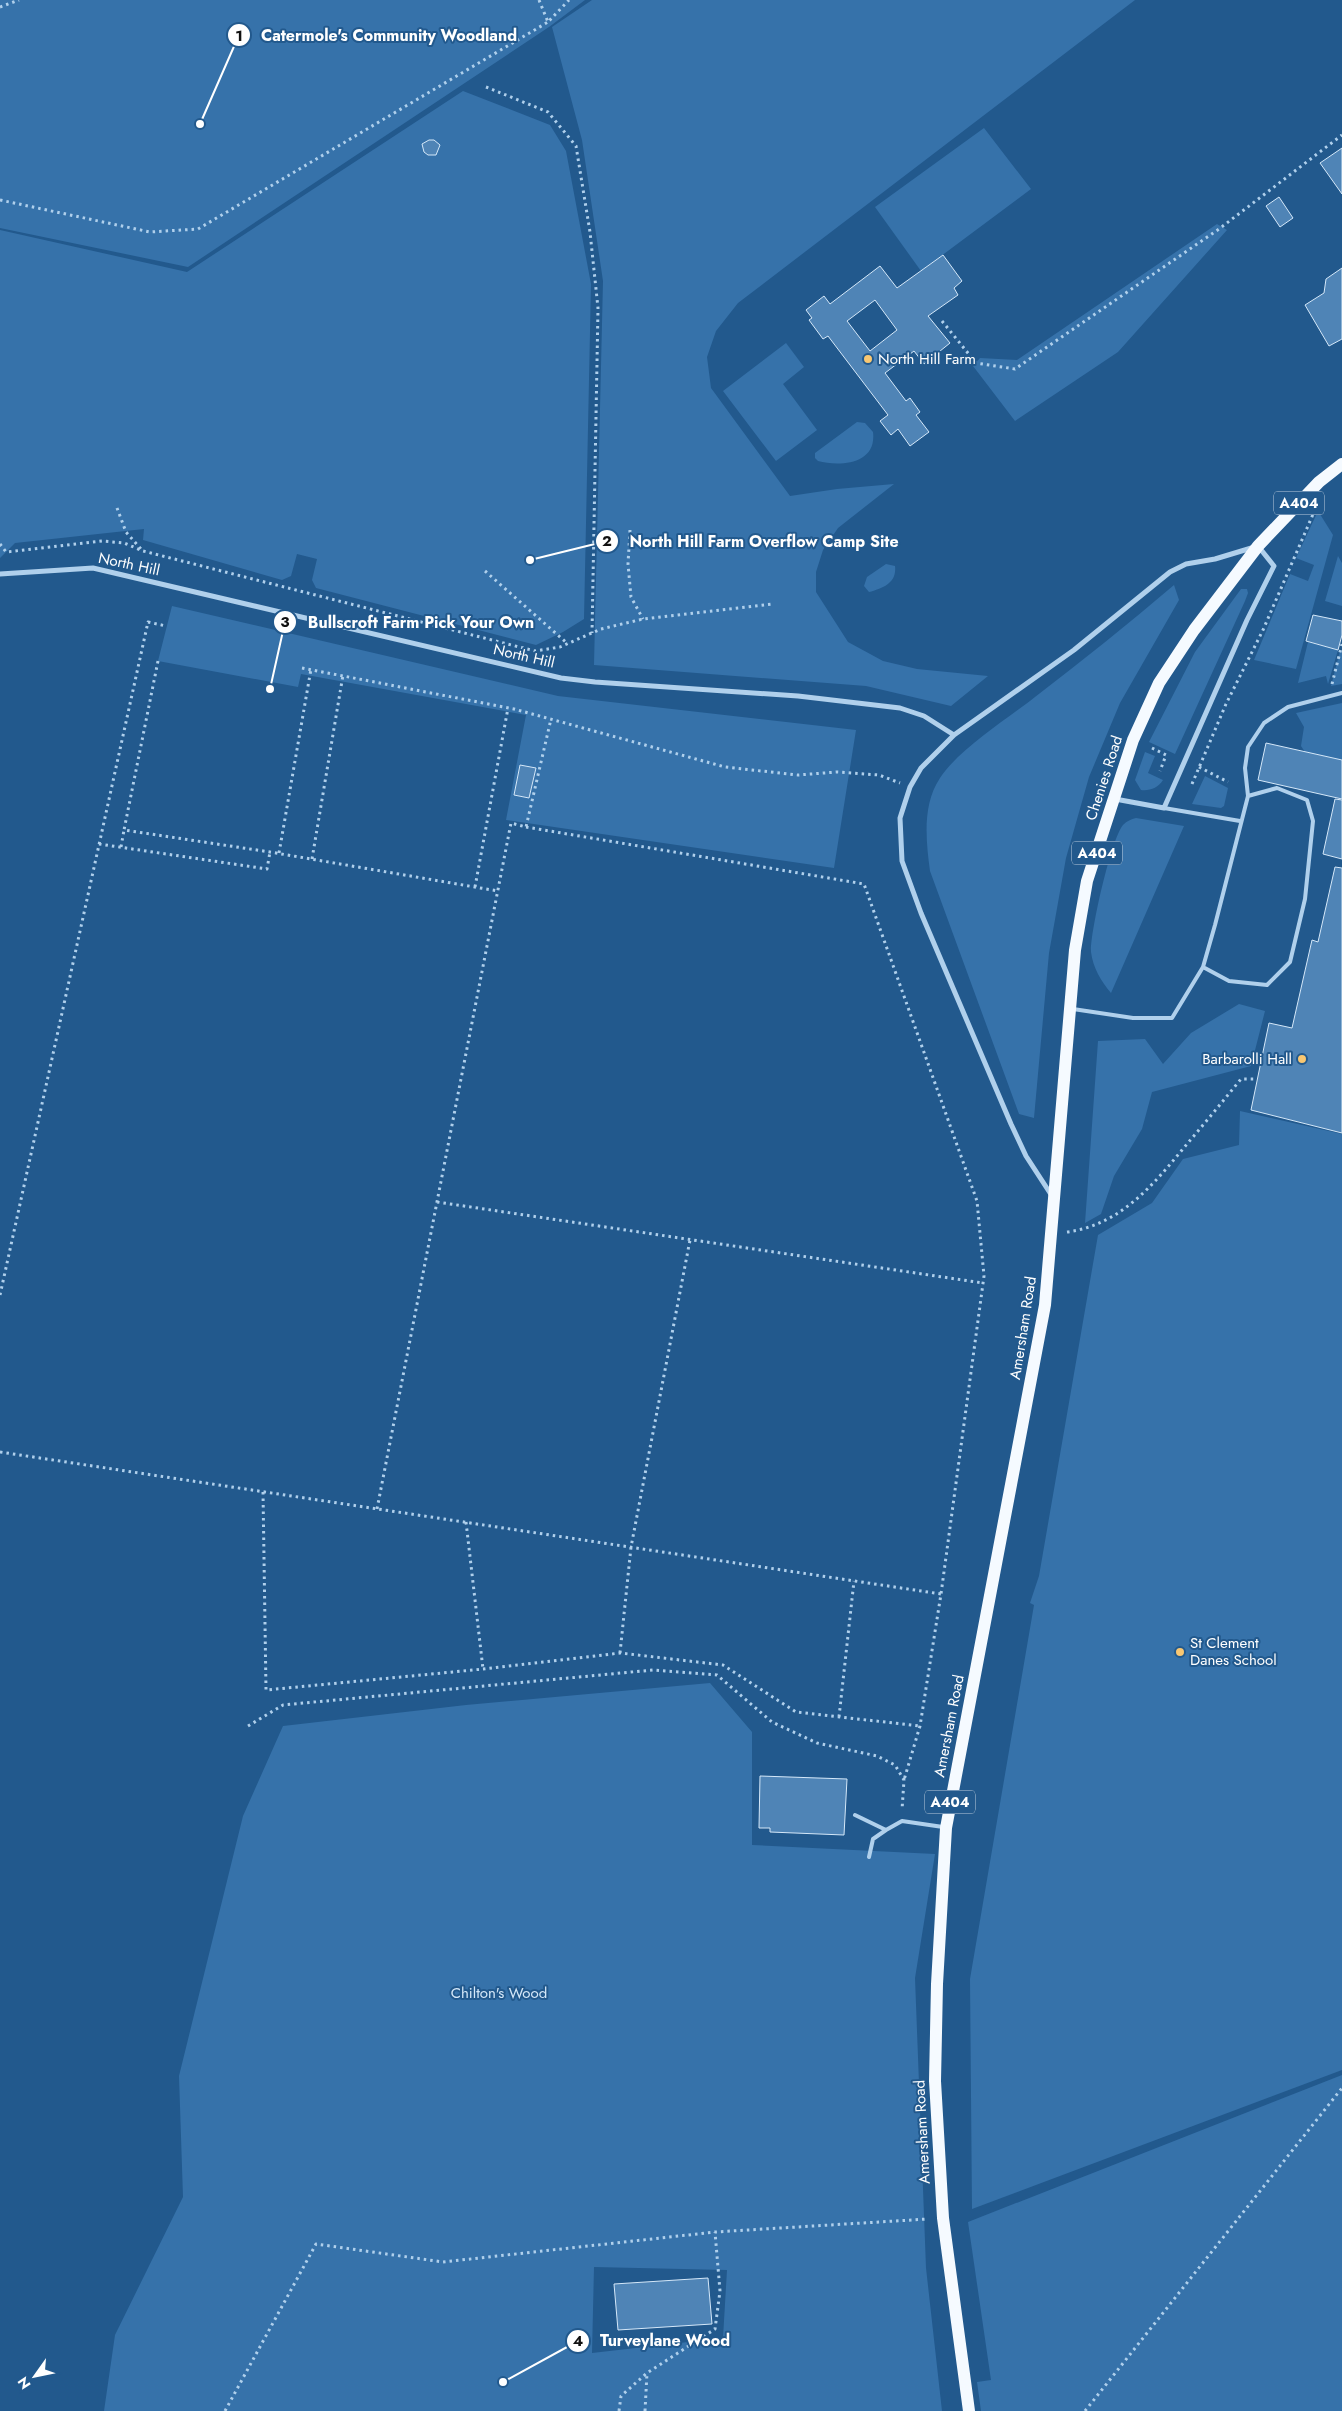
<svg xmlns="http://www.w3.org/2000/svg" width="1342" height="2411" viewBox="0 0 1342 2411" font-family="Jost,sans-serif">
  <rect width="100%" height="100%" fill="#22598d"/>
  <path fill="#3672aa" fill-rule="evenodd" d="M0,0H585L549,27L188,267L0,228Z
    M592,0H1135L738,303L716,331L707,357L711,388L790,496L837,489L894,484L838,528L823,550L816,572V592L848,642L883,661L917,669L988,676L951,706L866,686L594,665L603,281L582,140L552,27Z
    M463,91L550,125L566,151L591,284L584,619L563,632L536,645L316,588L312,580L317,559L297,554L291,576L282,580L143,540L144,529L15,543L0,558V230L187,272Z
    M984,128L1031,189L921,271L875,207Z
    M1217,224L1227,230L1118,352L1015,421L973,366L980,358L1017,360Z
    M786,343L804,367L783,384L817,430L776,461L723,391Z
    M857,422L865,423L873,432C877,464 840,467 818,461L815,458V453Z
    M1318,511L1333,535L1296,669L1254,660L1290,574L1308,581L1314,565L1296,558Z
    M1338,556L1342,563V606L1325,601Z
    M886,564L895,566C897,583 883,588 869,592L864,586L867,577Z
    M1174,585L1179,600L1120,703L1089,777L1066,858L1049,953L1034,1118L1019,1114L930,871C926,841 922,805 940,778C959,749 1007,719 1035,697C1082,661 1128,624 1174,585Z
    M1241,589H1247L1248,593L1245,601L1175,754L1149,742L1195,652Z
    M172,606L558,696L856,730L834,868L506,820L526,715L301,674L298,687L158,661Z
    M1308,642L1338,650L1328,684L1326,676L1298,683Z
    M1340,651H1342V684L1331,686Z
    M1342,703V760L1305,752L1301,746L1304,727L1296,713Z
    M1145,752L1155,756L1148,773L1163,780C1158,788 1150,791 1141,790L1135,780Z
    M1205,776L1228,788L1224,806L1221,808L1192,804Z
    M1136,818L1184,826L1111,993C1101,981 1093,968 1091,952C1090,933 1111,839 1123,825C1127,821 1131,819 1136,818Z
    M1239,1004L1265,1011L1251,1066L1152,1092L1142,1129L1114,1176L1101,1214L1085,1223L1098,1041L1145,1039L1163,1064L1191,1033Z
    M1240,1111L1342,1134V2070L972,2209L970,1979L1034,1605L1030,1603L1039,1576L1098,1235L1152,1203L1183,1159L1239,1145Z
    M710,1683L752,1732V1845L935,1854L915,1978L926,2268L942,2411H104L115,2335L183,2197L179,2076L243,1816L283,1726L466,1705ZM594,2267L727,2270L723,2338L592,2353Z
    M1342,2075V2411H981L977,2382L991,2380L968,2222Z"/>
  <path fill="#4f84b6" stroke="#d5e8f9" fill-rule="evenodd" d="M429,140H434L440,145L436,155H428L424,152L422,144Z
    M1342,148V194L1320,163Z
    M1279,197L1293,218L1280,227L1266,206Z
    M943,255L962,281L954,288L958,295L928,316L950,343L924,364L914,351L885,373L906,401L910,398L920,412L916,415L929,432L910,446L898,429L891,435L880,421L888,415L828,336L823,339L809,320L812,318L806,310L824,296L830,304L880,266L897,288ZM875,300L897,330L870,351L847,321Z
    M1342,268V339L1329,346L1305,305L1324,293L1326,279Z
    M1313,615L1342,621V635L1338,650L1306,641Z
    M1266,743L1342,760V799L1258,780Z
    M520,765L536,768L529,798L514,795Z
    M1335,799L1342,800V859L1323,854Z
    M1335,867L1342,868V1133L1251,1110L1269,1023L1292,1028L1312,940L1318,942Z
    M760,1776L847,1779L844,1835L770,1832V1828H759Z
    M708,2278L712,2324L618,2330L614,2284Z"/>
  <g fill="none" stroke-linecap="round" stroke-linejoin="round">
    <path stroke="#b0d0ec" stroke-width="3" stroke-dasharray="2.5 4" stroke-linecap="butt" d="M539,0L548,22L569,0
      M0,7L19,0
      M486,87L548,112L576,146L590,232L598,308L592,633
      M0,200L150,232L198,229L548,22
      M942,321L976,363L1015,369L1219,229L1342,135
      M117,508L126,532L141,549
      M630,530L628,564L631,597L643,619
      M0,544L6,552L102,541L124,543L143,551L535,651L560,647L601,629L643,619L773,604
      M485,571L568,644
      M158,661L124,830L270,852L498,891
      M302,668L514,709L725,767L798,775L837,772L879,775L900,783
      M1332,684L1342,644
      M1152,748L1166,755L1160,771
      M1199,767L1228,782
      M1192,784L1226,704L1263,630L1314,512
      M526,827L864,884L977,1201L984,1276L941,1594L920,1726L904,1780
      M99,844L267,869L270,852
      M121,847L124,830
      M279,853L311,669
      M312,859L343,675
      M475,887L508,708
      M437,1202L983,1283
      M1067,1232C1121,1225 1154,1184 1187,1144C1205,1123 1223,1101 1241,1079H1257
      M0,1295L148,622L166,626
      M0,1452L941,1594
      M263,1492L266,1690L483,1669L620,1653L723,1665L796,1712L920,1726
      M377,1509L511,823L526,827L551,719
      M466,1522L483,1669
      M620,1653L631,1547L690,1240
      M839,1717L854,1581
      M248,1726L283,1705L653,1670L717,1675L772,1722L817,1743L877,1756L895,1765L904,1780L902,1810
      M225,2411L316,2244L443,2262L715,2232L928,2219
      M619,2411L621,2396L647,2373L715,2329L720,2291L715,2232
      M645,2411L647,2373
      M1085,2411L1342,2088"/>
    <path stroke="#b0d0ec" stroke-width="4" d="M1164,808L1240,821
      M1203,967L1229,981L1267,985L1290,962L1305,899L1313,821L1307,800L1277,788L1248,796
      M1073,1009L1133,1018H1172L1203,967L1215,925L1248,796L1245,768L1248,747L1264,723L1288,707L1342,693
      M855,1815L886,1830L902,1821L943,1827
      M869,1857L873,1839L886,1830"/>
    <path stroke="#b0d0ec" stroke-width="5" d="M0,574L93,568L561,678L595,682L798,696L900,708L924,716L954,735
      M1052,1196L1026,1156L1011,1124L921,913L902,861L900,818L910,787L921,768L954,735L1074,650L1170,572L1186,564L1215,559L1258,546L1274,566L1247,620L1164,808L1115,799"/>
    <path stroke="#f5faff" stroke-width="12" d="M969,2411L943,2218L935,2081L937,1984L946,1828L1045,1305L1075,950L1087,881L1133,740L1159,683L1194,630L1258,546L1319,482L1342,464"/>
  </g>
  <g fill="#f8c772" stroke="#22598d" stroke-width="2">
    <circle cx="868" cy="359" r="5"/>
    <circle cx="1302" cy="1059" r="5"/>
    <circle cx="1180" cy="1652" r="5"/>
  </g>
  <g text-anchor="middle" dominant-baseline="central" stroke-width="4" stroke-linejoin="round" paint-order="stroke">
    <g fill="#22598d" stroke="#bdcddd" stroke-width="1">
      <rect x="1274" y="491.5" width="50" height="23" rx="4"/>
      <rect x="1072" y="841.5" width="50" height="23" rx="4"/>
      <rect x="925" y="1790.5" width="50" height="23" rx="4"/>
    </g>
    <g font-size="14" font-weight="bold" fill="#fff">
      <text x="1299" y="503">A404</text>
      <text x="1097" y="853">A404</text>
      <text x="950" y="1802">A404</text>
    </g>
    <g font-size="15" fill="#fff" stroke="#22598d" text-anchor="start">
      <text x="878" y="359">North Hill Farm</text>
      <text x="1292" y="1059" text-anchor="end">Barbarolli Hall</text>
      <text x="1190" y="1643">St Clement<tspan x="1190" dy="17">Danes School</tspan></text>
    </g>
    <g font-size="15" fill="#fff" stroke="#22598d">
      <text transform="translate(129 564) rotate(12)">North Hill</text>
      <text transform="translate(524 656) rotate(13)">North Hill</text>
      <text transform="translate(1104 778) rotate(-72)">Chenies Road</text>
      <text transform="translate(1023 1328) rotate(-81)">Amersham Road</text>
      <text transform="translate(949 1726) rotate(-79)">Amersham Road</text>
      <text transform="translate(922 2132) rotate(-93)">Amersham Road</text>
    </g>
    <g font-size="15" fill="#d5e8f9" stroke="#22598d">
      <text x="499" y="1993">Chilton's Wood</text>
    </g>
  </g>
  <path fill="none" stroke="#fff" stroke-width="2" d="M200 124L239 35M530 560L607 541M270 689L285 622M503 2382L578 2341"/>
  <g fill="#fff" stroke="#22598d" stroke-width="2">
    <circle cx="200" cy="124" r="5"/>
    <circle cx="530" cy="560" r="5"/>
    <circle cx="270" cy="689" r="5"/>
    <circle cx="503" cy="2382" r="5"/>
    <circle cx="239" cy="35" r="12"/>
    <circle cx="607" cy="541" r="12"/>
    <circle cx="285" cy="622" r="12"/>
    <circle cx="578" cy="2341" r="12"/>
  </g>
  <g font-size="15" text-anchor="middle" font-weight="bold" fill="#111">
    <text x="239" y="41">1</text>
    <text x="607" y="546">2</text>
    <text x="285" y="627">3</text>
    <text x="578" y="2346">4</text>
  </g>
  <g font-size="16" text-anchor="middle" font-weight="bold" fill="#fff" stroke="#22598d" stroke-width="4" stroke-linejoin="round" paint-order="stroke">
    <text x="389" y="41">Catermole's Community Woodland</text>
    <text x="764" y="547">North Hill Farm Overflow Camp Site</text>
    <text x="421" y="628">Bullscroft Farm Pick Your Own</text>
    <text x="665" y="2346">Turveylane Wood</text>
  </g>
  <g transform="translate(35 2376) rotate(237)" stroke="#22598d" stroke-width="4" paint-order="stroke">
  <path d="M0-4L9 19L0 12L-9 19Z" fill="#ffffff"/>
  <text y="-8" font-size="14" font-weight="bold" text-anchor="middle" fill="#ffffff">N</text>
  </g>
</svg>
